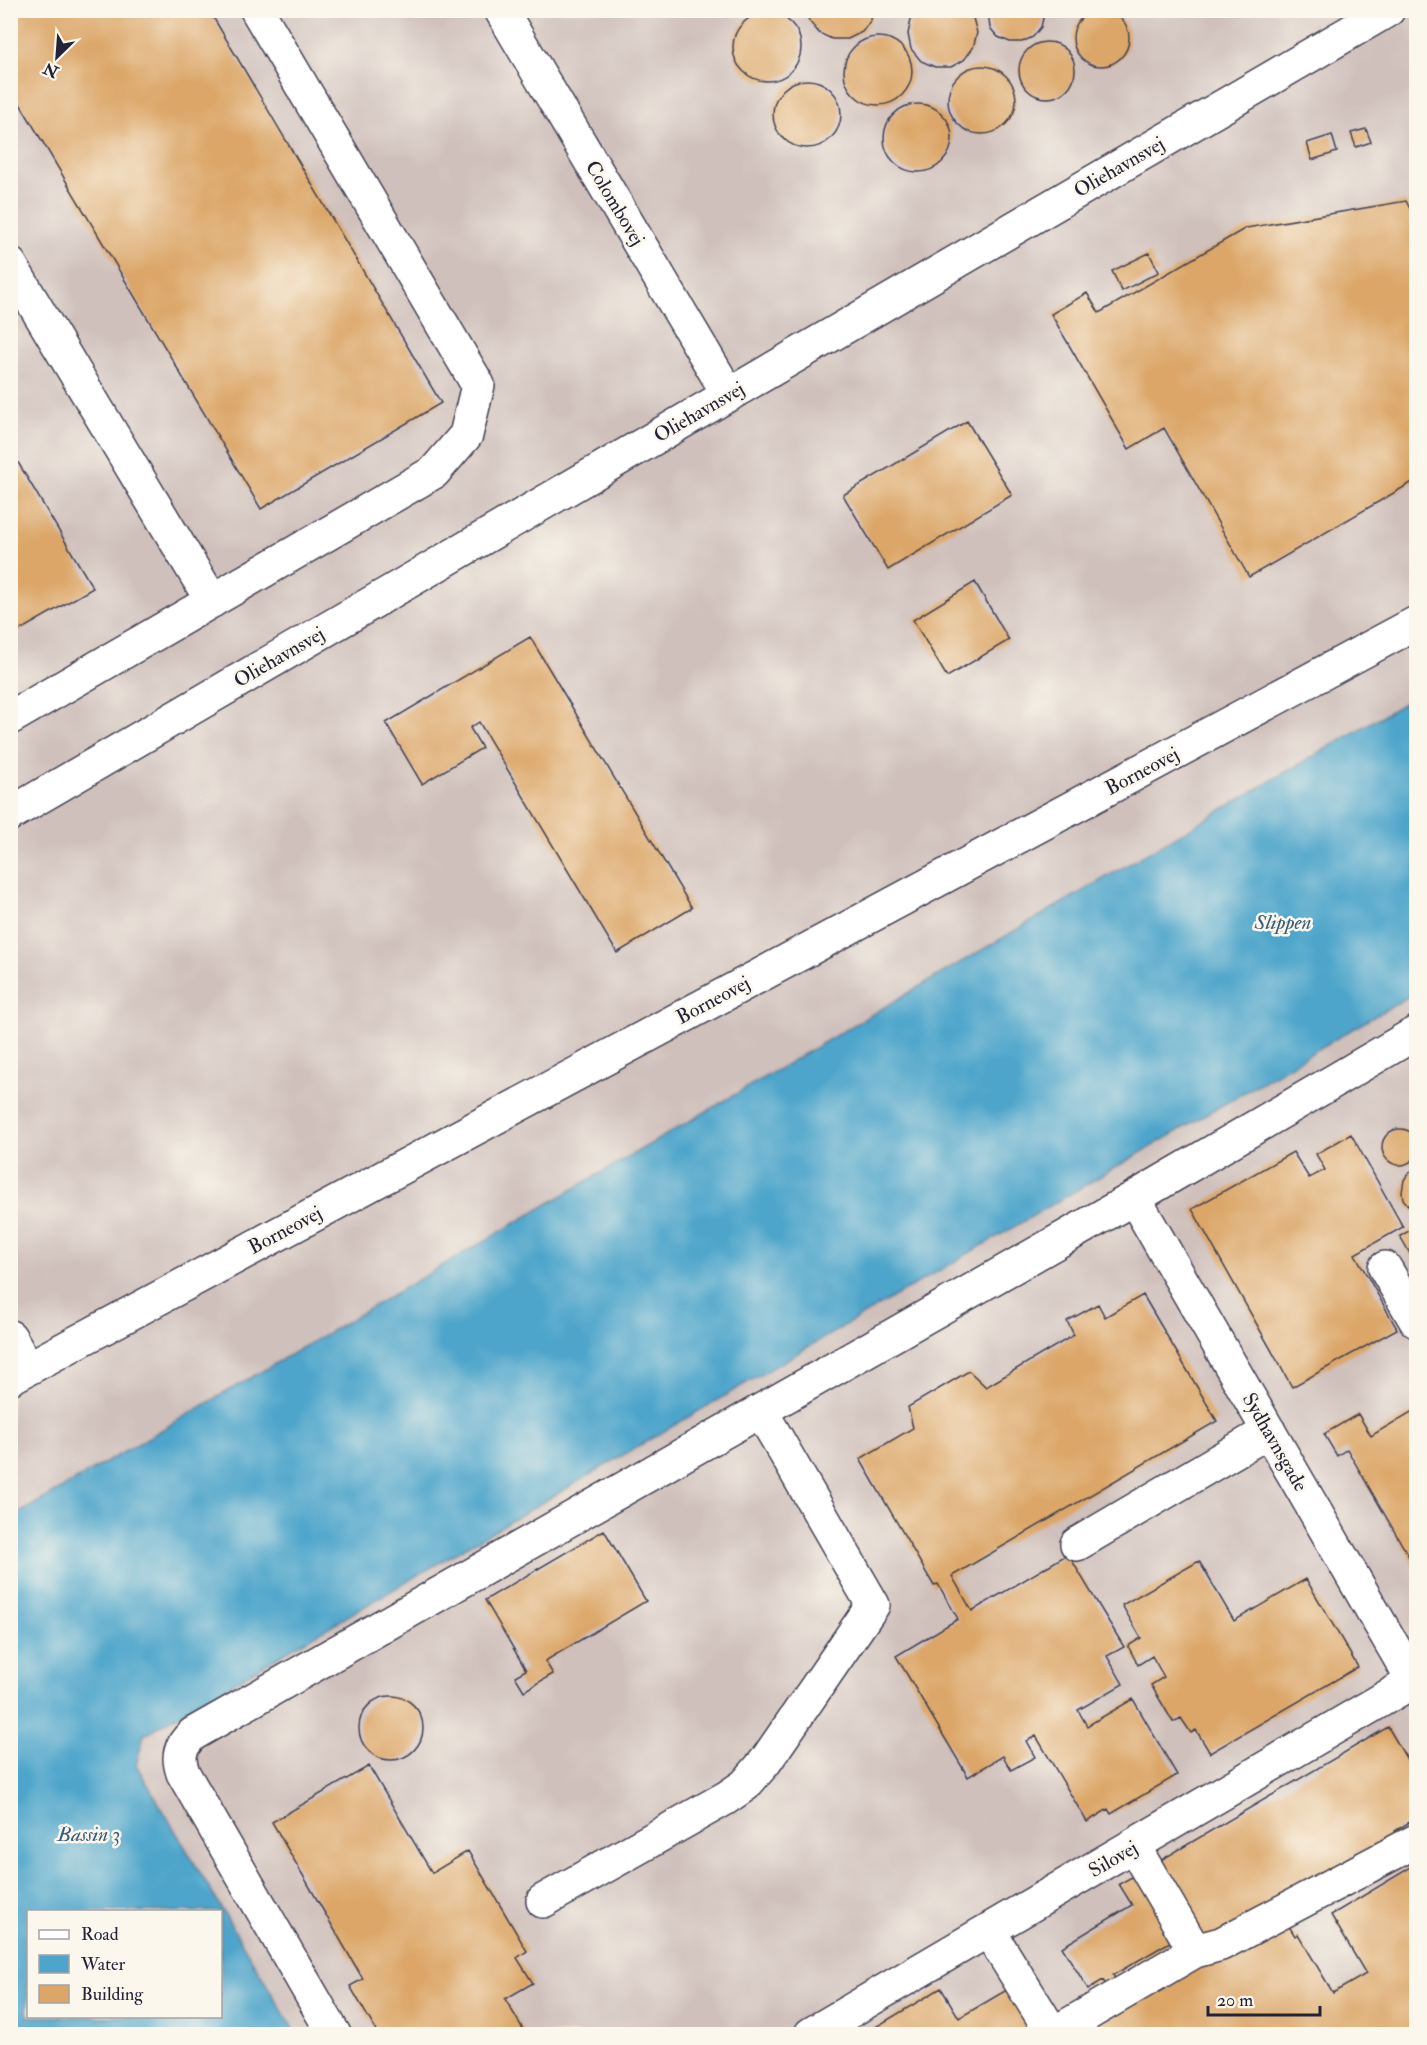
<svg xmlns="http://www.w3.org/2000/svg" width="1427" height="2045" viewBox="0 0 1427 2045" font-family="'IM FELL Double Pica',serif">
  <rect width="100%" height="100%" fill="#fbf7ec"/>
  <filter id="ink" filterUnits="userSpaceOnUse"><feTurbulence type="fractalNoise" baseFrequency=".0167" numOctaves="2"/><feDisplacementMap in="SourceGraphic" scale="12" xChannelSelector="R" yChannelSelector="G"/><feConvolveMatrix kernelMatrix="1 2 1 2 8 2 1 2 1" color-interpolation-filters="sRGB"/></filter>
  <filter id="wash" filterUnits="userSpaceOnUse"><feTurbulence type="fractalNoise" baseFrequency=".008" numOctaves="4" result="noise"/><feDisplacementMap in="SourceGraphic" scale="24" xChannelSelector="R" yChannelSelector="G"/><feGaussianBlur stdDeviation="1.35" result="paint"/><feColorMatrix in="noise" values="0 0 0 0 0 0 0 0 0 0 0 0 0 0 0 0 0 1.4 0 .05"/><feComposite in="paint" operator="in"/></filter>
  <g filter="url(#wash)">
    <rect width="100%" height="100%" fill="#f7e7d2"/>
    <path fill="#cfc0bb" d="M11,11H1416V696L11,1518Z
      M1416,992V2034H293L136,1765L144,1735Z"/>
    <path fill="#4ea5cb" stroke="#386483" stroke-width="1.5" fill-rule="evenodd" d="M1416,696V992L144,1735L136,1765L296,2034H11V1518ZM28,1912H220V2016H28Z"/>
    <g id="blocks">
      <path fill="#dba667" d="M10,10H209L441,403L261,509L10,87Z
        M710,10H744L736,15H721Z
        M806,10H873L871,20L862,32L848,39H832L819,33L809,21Z
        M917,10H967L973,18L977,33L973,48L964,60L951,67H935L921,61L911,49L908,34L911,19Z
        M988,10H1043L1044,14L1041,27L1033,37L1022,42H1010L998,37L990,28Z
        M1073 38a28 28 0 1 1 56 0a28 28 0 1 1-56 0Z
        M733 47a34 34 0 1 1 68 0a34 34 0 1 1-68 0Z
        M844 71a34 34 0 1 1 68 0a34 34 0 1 1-68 0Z
        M1019 70a28 28 0 1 1 56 0a28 28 0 1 1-56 0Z
        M948 100a34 34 0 1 1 68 0a34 34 0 1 1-68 0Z
        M773 114a34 34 0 1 1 68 0a34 34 0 1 1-68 0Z
        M884 138a34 34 0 1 1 68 0a34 34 0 1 1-68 0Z
        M1366,129L1371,142L1356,147L1351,133Z
        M1332,135L1337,152L1312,160L1307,143Z
        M1406,201L1416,220V480L1249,577L1164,428L1129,449L1051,314L1087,293L1099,313L1246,228Z
        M1149,253L1159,272L1122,291L1112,271Z
        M967,421L1012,495L888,570L843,495Z
        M10,449L93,588L10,636Z
        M975,582L1009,640L947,677L913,620Z
        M530,637L692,908L617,953L479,722L470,728L482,748L422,784L386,723Z
        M1382 1147a18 18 0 1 1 36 0a18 18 0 1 1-36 0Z
        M1351,1134L1403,1227L1355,1254L1397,1329L1292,1387L1192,1209L1293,1152L1309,1178L1325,1170L1316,1154Z
        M1416,1168V1213L1411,1209L1403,1199L1402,1192L1404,1180L1407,1175Z
        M1416,1227V1264L1400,1236Z
        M1143,1295L1217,1421L952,1576L972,1611L1068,1554L1124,1647L1107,1656L1123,1684L1078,1710L1087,1726L1133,1699L1177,1775L1111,1814L1108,1809L1087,1822L1036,1736L1026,1741L1035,1757L1011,1770L1003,1756L968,1777L896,1656L958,1619L938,1584L934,1586L860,1459L913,1428L908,1407L969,1371L986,1387L1074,1335L1067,1321L1098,1304L1105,1317Z
        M1416,1409V1569L1347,1449L1337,1456L1324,1434L1358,1414L1371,1436Z
        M604,1530L646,1601L545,1661L553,1674L524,1691L515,1676L526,1670L485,1600Z
        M1199,1561L1234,1621L1306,1579L1358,1667L1210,1753L1196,1730L1191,1733L1181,1718L1173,1722L1151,1685L1164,1677L1152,1656L1138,1665L1128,1646L1141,1638L1122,1605Z
        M359 1728a32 32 0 1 1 64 0a32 32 0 1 1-64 0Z
        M1388,1727L1416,1775V1818L1395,1831L1403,1844L1373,1861L1365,1849L1203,1944L1156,1863Z
        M369,1766L432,1873L468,1851L527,1951L517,1958L533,1983L505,1999L526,2034H378L350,1986L363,1979L272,1822Z
        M1416,1864V2032L1413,2034H1075L1120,2008L1103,1980L1088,1989L1062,1947L1132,1905L1119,1884L1139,1873L1177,1938L1113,1975L1130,2003L1284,1918L1295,1936L1298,1934L1333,1993L1366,1974L1331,1915Z
        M941,1988L959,2018L1010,1988L1038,2034H864Z"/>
    </g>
  </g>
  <g filter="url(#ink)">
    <use href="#blocks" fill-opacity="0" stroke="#424052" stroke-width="1.5"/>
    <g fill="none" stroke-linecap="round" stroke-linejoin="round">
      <defs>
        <path id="minor" d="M501,10L729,395
          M10,264L212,601
          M10,718L434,472L466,435L478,385L257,10
          M10,814L1388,10
          M1134,1198L1416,1686
          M1385,1268L1416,1321
          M10,1337L28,1368
          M10,1378L1416,623
          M1077,1544L1269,1431
          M1134,1847L1195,1951
          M543,1901L726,1798L745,1785L765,1762L873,1605L761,1411
          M989,1931L1053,2034L1195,1951L1221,1944L1416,1841
          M334,2034L183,1773C177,1756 180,1746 193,1734L1134,1198L1416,1033
          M811,2034L1414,1681"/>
      </defs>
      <use href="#minor" stroke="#424052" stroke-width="36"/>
      <use href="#minor" stroke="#fff" stroke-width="33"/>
    </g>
  </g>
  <g text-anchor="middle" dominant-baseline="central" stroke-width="5" stroke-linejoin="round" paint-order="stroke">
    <g font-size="20" fill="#22223b" stroke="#fbf7ec">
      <text transform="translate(1119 167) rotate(-30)">Oliehavnsvej</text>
      <text transform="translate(615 203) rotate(59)">Colombovej</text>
      <text transform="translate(699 412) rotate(-30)">Oliehavnsvej</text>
      <text transform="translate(279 657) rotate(-30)">Oliehavnsvej</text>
      <text transform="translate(1142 771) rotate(-28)">Borneovej</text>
      <text transform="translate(713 1000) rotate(-28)">Borneovej</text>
      <text transform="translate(285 1230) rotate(-28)">Borneovej</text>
      <text transform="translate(1275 1442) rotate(60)">Sydhavnsgade</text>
      <text transform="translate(1113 1859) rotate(-30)">Silovej</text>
    </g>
    <g font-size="21" font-style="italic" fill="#365d7c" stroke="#fbf7ec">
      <text x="1283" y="922">Slippen</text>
      <text x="89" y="1834">Bassin 3</text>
    </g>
  </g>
  <rect width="1427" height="2045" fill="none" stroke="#fbf7ec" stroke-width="36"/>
  <rect x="27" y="1910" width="195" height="108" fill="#fbf7ec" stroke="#a4a2a5" stroke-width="1.5"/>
  <rect x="39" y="1930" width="30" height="9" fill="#ffffff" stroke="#a4a2a5" stroke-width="1.5"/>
  <text x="81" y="1940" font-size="18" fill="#22223b">Road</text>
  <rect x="39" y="1955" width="30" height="18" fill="#4ea5cb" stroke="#a4a2a5" stroke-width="1.5"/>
  <text x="81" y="1970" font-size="18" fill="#22223b">Water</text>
  <rect x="39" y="1985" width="30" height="18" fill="#dba667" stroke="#a4a2a5" stroke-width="1.5"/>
  <text x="81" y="2000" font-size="18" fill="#22223b">Building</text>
  <g transform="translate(57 57) rotate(205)" stroke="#fbf7ec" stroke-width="4.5" paint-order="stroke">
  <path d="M0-4.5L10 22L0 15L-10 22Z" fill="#22223b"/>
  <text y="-9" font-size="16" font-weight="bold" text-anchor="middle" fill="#22223b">N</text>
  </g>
  <path d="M1208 2006v9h112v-9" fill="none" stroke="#22223b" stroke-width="3"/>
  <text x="1217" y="2006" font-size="18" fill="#22223b" stroke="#fbf7ec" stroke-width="4.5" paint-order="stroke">20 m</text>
</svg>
